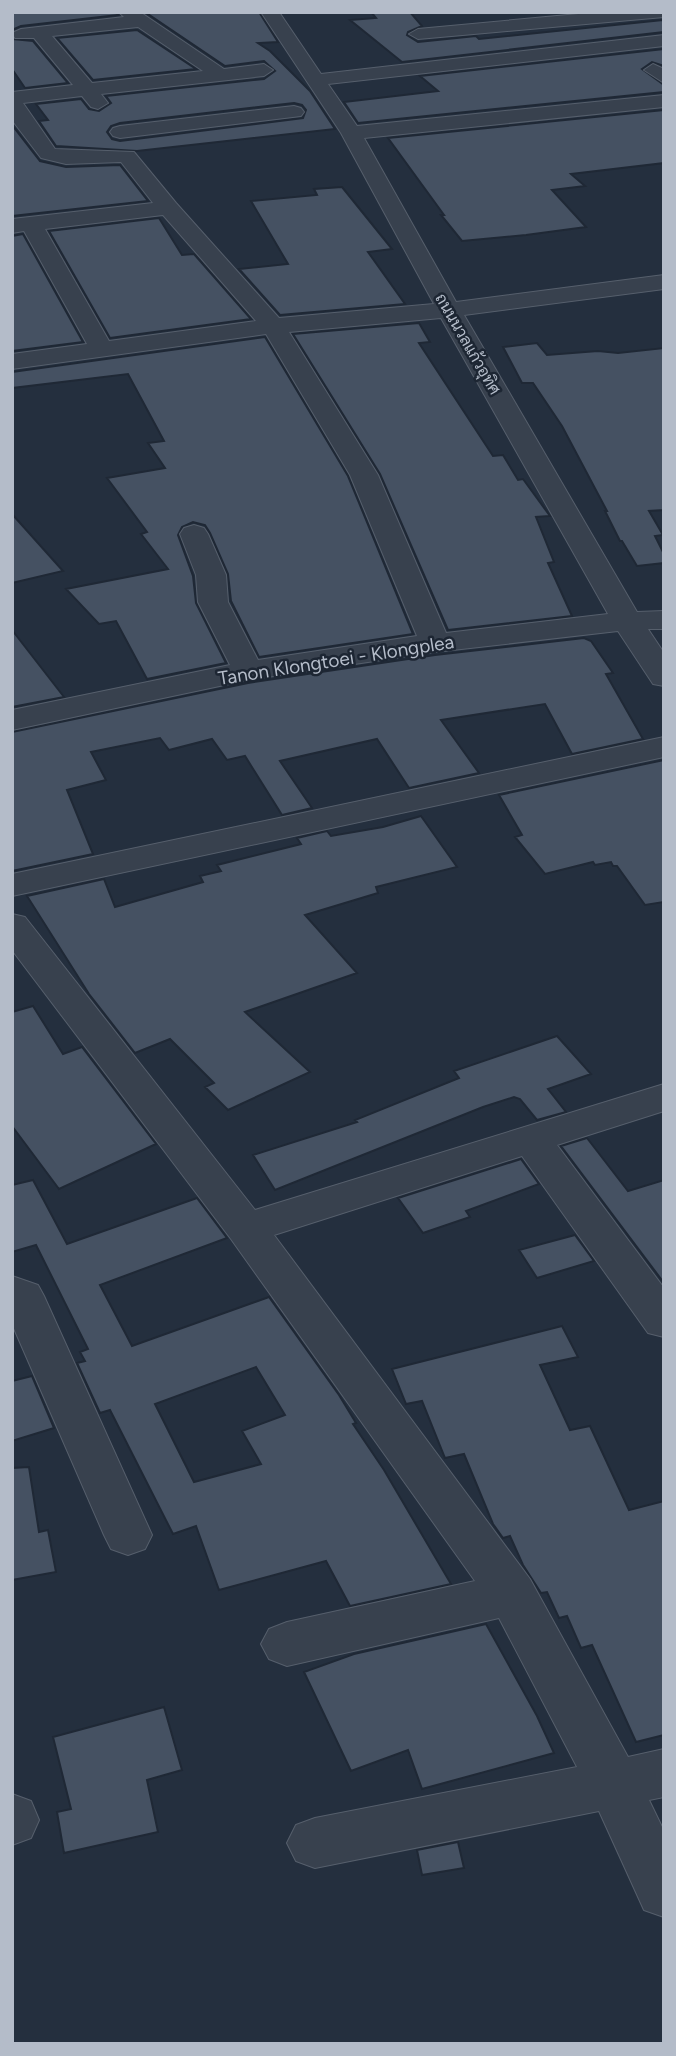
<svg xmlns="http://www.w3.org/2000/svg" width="676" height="2056" viewBox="0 0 676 2056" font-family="Figtree,Sarabun,sans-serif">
  <rect width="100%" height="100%" fill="#242f3e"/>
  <path fill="#455162" stroke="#1f2835" stroke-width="2" fill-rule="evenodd" d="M12,12H116L118,15L21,26L12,30Z
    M145,12H259L278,42L258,43L270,51L310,91L335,129L137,151L56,146L39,121L48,120L36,104L81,99L89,109L99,111L111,103L106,96L264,79L275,71L264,61L225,66ZM294,103L302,105L306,110L303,118L120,141L112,139L107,132L111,126L120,123Z
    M371,12H410L422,26L408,32L407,35L418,42L476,36L479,39L663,20L664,32L402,62L350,20L376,18Z
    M137,30L196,69L93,80L57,38Z
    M12,39L33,41L68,83L25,88L12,69Z
    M664,49V66L652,62L642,69L664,85V92L358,123L344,102L438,91L420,76Z
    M664,110V163L571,174L585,186L552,190L586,227L526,235L462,241L441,215H444L388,138Z
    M12,125L40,161L66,167L120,165L148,201L12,216Z
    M342,187L392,249L368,252L405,304L280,315L239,269L288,264L251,201L317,195L314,189Z
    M159,218L182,255L194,254L251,319L110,338L49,231Z
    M23,234L83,342L12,351V236Z
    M419,323L430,342L419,343L493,456L503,455L518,480L523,479L550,516L536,517L554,562L548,563L572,616L448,630L380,474L293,334Z
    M265,337L348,476L413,634L259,657L231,601L228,574L210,533L205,525L193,522L182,527L178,535L193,576L196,603L226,663L147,679L116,621L99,624L66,589L168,569L141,534L147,532L107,478L165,468L148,443L164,441L128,374L12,388V372Z
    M537,343L547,355L598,351L618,353L664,348V510L649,511L663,535L655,536L664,554V563L637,566L622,541H620L605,511H607L562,426L533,383H522L503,347Z
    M12,514L63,571L12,583Z
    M12,630L64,697L12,707Z
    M584,638L591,641L613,673L606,674L643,739L572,754L545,704L441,720L479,773L409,788L377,739L280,761L312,808L282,815L245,756L227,760L212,739L169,750L160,738L91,752L106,780L67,790L93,854L12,871V732L248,683L435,655Z
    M664,760V902L645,905L617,866H613L611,862L595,865L593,862L545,874L515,837L522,835L499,795Z
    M421,816L457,867L376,887L378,893L305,915L357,973L245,1012L310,1072L228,1110L205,1087L214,1083L170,1039L135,1053L89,994L27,896L104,879L115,907L203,882L200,876L221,871L217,865L301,844L297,838L327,831L331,836L383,827Z
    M33,1006L63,1054L82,1047L156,1144L59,1189L12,1126V1012Z
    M557,1036L591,1074L548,1089L566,1112L537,1120L520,1099L514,1097L483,1107L275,1190L253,1155L357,1122L355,1120L459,1078L454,1071Z
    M587,1138L628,1191L664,1180V1283L561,1146Z
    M521,1159L539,1184L466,1211L470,1217L423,1233L398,1198Z
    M33,1180L67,1244L197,1198L227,1238L100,1285L132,1346L269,1297L339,1395L356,1423L353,1424L384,1470L451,1584L350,1606L326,1561L219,1590L196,1526L173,1534L110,1410L100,1413L77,1363L85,1361L80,1352L88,1349L36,1245L12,1252V1185ZM256,1367L285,1415L242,1431L261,1464L194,1482L155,1404Z
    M575,1235L594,1261L537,1278L519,1250Z
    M562,1326L578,1357L540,1365L570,1430L590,1426L629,1510L664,1501V1735L636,1742L592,1645L581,1648L567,1616L559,1618L547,1592L541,1593L523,1565L510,1536L503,1538L493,1524L464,1454L445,1458L422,1401L406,1404L392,1369Z
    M32,1376L54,1428L12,1441V1381Z
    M29,1467L39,1532L48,1530L56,1572L12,1580V1468Z
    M486,1624L537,1716L554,1753L422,1789L408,1750L351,1771L304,1672L354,1654Z
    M164,1707L182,1770L147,1780L158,1832L64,1853L57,1812L71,1809L53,1737Z
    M458,1842L464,1868L422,1875L417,1850Z"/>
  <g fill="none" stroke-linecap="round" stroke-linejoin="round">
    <defs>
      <path id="minor" d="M119,12H140L224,69L264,64L273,70L264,76L101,94L108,103L98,109L91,107L82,96L23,103L55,149L134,152L176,203L279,318L434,304L341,133L261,12H279L321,74L664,35V46L328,84L357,126L664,95V107L364,138L456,302L664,275V289L464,315L637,612L664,611V629H648L664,653V686L653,684L618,631L435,652L248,680L12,730V710L230,665L198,602L196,575L180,534L184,528L194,525L204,528L208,534L226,575L228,602L258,660L417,636L350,475L266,334L12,369V354L87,344L24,231L12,233V219L153,203L121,162L66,164L41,158L12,120V92L73,85L34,38H15L12,33L21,29L124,17ZM138,27L203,71L92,83L52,36ZM163,215L256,321L109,341L45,229ZM441,318L608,614L446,633L378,475L289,332Z
        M600,12H664V17L418,39L409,34L418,29Z
        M653,64L664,69V83L644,70Z
        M294,106L301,108L304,112L301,116L120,138L113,136L110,132L113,128L120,126Z
        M664,737V757L12,896V874Z
        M12,914L25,917L255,1210L664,1084V1111L557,1145L664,1288V1337L648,1333L522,1156L274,1235L530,1579L628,1757L664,1749V1797L649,1800L664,1831V1917L644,1910L599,1811L315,1868L296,1861L287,1843L296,1825L315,1818L577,1767L499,1618L287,1666L269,1659L261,1644L269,1629L287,1622L475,1581L231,1239L12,950Z
        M12,1276L38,1285L44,1296L152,1535L145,1549L128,1555L111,1549L104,1535L12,1324Z
        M12,1794L31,1801L39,1820L31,1838L12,1845Z"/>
    </defs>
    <use href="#minor" stroke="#565f6c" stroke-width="2"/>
    <use href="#minor" fill="#38414e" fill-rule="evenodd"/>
  </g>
  <g text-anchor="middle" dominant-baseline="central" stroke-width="5" stroke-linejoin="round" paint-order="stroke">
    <g font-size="16" fill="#b4bcc9" stroke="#1d2633">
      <text transform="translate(468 344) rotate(60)">ถนนนวลแก้วอุทิศ</text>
    </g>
    <g font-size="19" fill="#b4bcc9" stroke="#1d2633">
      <text transform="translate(336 660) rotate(-9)">Tanon Klongtoei - Klongplea</text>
    </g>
  </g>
  <rect width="676" height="2056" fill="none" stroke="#b4bcc9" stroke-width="28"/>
</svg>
